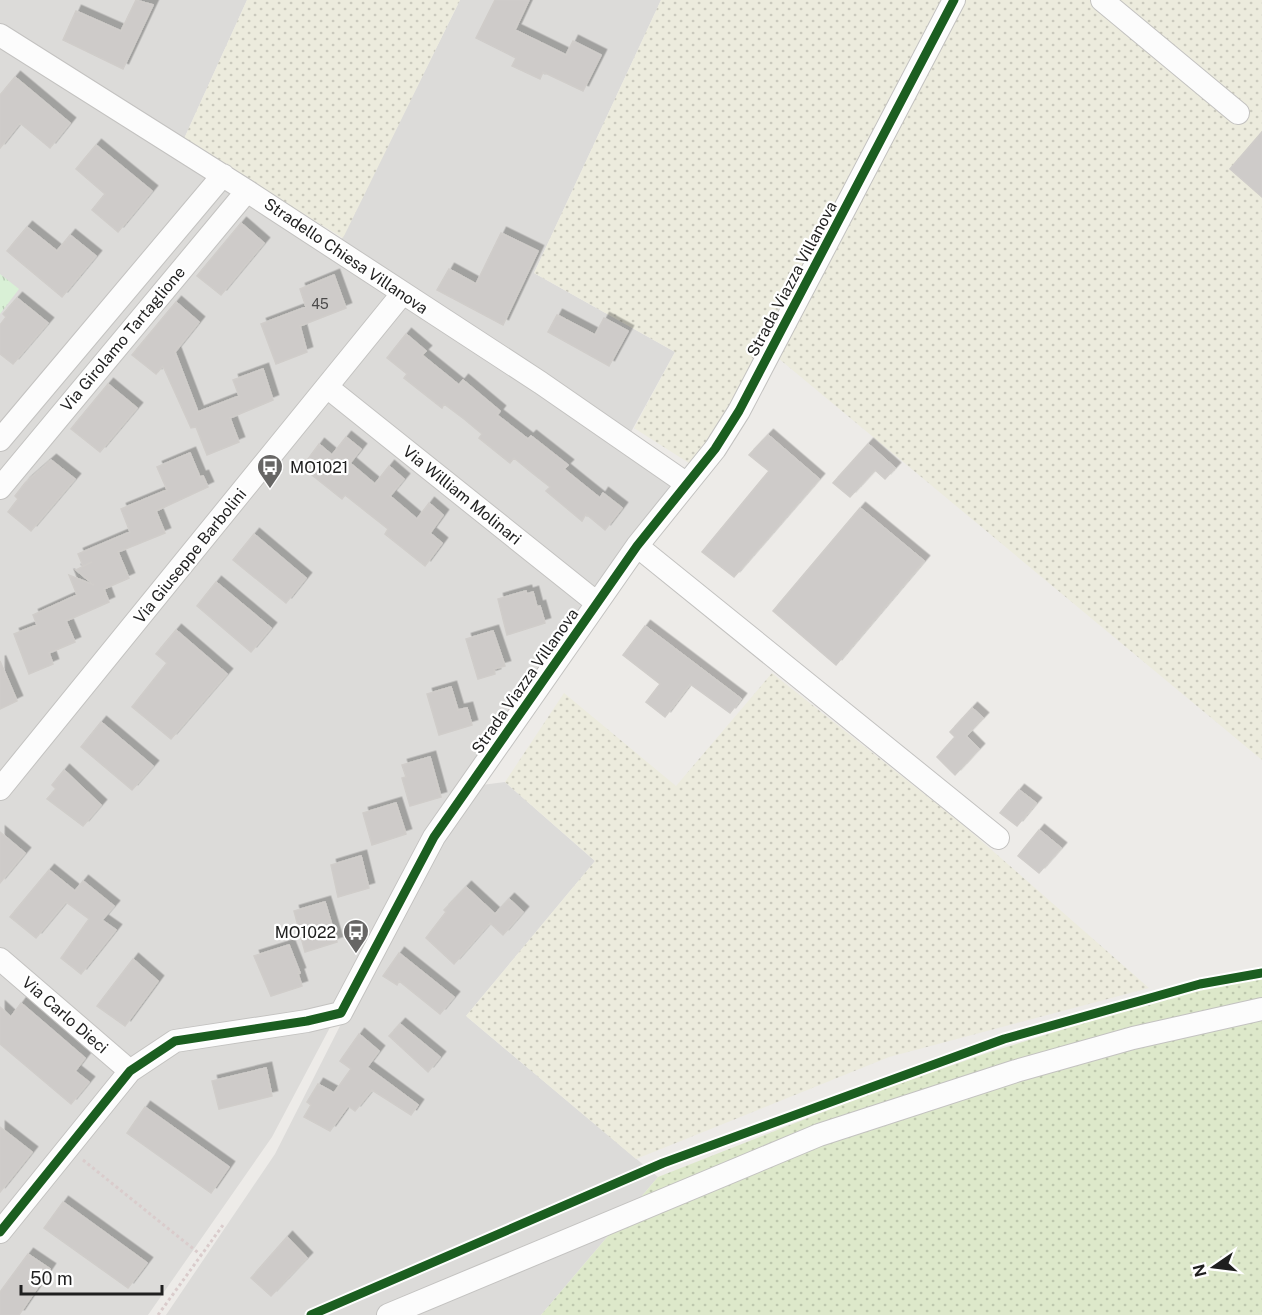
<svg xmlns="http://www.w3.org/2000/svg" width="1262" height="1315" viewBox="0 0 1262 1315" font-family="'Public Sans',sans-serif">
  <defs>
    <pattern id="farmland-dots" width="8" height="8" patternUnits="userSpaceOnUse" patternTransform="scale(1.5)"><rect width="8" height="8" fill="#ecebdd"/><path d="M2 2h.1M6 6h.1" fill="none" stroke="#cac9bd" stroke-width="1.8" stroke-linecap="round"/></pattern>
    <pattern id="grass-dots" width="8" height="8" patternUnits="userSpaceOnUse" patternTransform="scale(1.5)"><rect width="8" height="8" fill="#dde8ca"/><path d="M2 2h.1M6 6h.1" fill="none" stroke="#bdc7ad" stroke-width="1.8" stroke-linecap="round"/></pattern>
    <pattern id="park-tufts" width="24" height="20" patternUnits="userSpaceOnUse" patternTransform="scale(1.5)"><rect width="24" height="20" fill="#d9f0d6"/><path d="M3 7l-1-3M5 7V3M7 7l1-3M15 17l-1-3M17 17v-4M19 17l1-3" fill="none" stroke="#bacdb7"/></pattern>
    <filter id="shadow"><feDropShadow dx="5.5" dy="-5.5" stdDeviation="0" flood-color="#0004"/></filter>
  </defs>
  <rect width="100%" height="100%" fill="#edebe8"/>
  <path fill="#dcdbd9" d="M0,0H247L183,141L0,25Z
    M460,0H661L534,273L675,352L626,441L676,480L462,778L272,1137L148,1315H0V44L333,256Z
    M505,782L595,861L466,1016L658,1177L541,1315H166L275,1154L441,827L466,787Z"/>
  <path fill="url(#farmland-dots)" d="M247,0H460L343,238L183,141Z
    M661,0H1262V760L766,348L692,465L634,428L675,352L534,273Z
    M772,673L962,824L1149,988L889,1057L636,1159L466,1016L595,861L505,782L564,693L676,786Z"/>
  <path fill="url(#grass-dots)" d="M1262,975V1315H541L658,1177L859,1098L990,1052L1198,988Z"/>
  <path fill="url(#park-tufts)" d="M0,274L19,289L0,314Z"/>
  <path fill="#cecbc9" stroke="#d0cdca" stroke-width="1.5" filter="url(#shadow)" d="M136,0L153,5L123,69L63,40L76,11L121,31Z
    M495,0H529L515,30L566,55L573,41L601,55L583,91L543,72L540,79L512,66L516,58L476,38Z
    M15,77L70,123L50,148L20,123L0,148V95Z
    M1262,132V197L1230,169Z
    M96,145L152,191L118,232L92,210L105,194L76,169Z
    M241,223L264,243L221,295L197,276Z
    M27,227L57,251L70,235L96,256L62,297L7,251Z
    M501,233L538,251L503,325L437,290L449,269L476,284Z
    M334,275L346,308L300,326L307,352L276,364L261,324L306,307L300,289Z
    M17,298L48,323L13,364L0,354V325L6,317L3,314Z
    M176,302L199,322L175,352L198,412L239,396L233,380L263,369L273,400L230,418L239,442L207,455L196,427L191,428L163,366L156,374L132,355Z
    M557,315L595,335L604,318L628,331L609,366L548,332Z
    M406,334L426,351L422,355L459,385L463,380L500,411L497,415L528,439L531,436L568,465L564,469L580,482L600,498L603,493L622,508L605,530L586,514L582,521L546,491L550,487L531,472L514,458L510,463L479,438L482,434L464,419L444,404L442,408L404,378L407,374L387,358Z
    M108,384L137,408L100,452L71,429Z
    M768,435L819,479L734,577L702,552L769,471L749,455Z
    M346,437L361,449L350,463L375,484L389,466L404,479L390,496L417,519L429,503L443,515L430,533L442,543L425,566L385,534L388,529L345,495L342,499L302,467L319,444L332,455Z
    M868,444L895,468L885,479L875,470L850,497L833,483Z
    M190,453L200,477L203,476L208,487L156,511L165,533L118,552L129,578L104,589L109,602L66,621L75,642L49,653L53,664L29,674L14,634L37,625L33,615L77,595L69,575L94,585L76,570L92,562L83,566L78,554L130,532L121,509L167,490L157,467Z
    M51,460L75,479L31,531L8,512L18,499L15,496L25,483Z
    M860,508L924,561L836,665L773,611Z
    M254,534L306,578L286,603L233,560Z
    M216,582L271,628L251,652L197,606Z
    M526,591L527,594L533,592L537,607L540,606L545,623L507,635L498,599Z
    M645,626L741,699L730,713L690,684L665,717L646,702L660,684L623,655Z
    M176,630L227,674L171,739L132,707L167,663L156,654Z
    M493,631L505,666L494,669L495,674L478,679L466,639Z
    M0,661L17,701L0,709Z
    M451,687L458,710L467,708L472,725L439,735L427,694Z
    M972,708L983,718L966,736L979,749L955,775L937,757L955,737L950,732Z
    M101,722L153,766L132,790L81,747Z
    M430,757L441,797L410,806L402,778L406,777L402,765Z
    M64,770L101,805L83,826L47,799L56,789L52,785Z
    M1019,790L1036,803L1017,826L1000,813Z
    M396,803L406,834L372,845L363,813Z
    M1039,830L1061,848L1039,873L1018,856Z
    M0,832L25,853L0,883Z
    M361,856L369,888L338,897L331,865Z
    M49,870L75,891L83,881L114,906L102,920L116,930L81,974L61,958L89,919L66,902L36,938L10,917Z
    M466,887L495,914L509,899L523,912L503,935L490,923L454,964L426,938L446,912L444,910Z
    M325,902L337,942L305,952L294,911Z
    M289,945L300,973L298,974L302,986L271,996L254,956Z
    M399,953L454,997L440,1014L399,981L397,985L383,976Z
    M133,959L158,981L125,1026L97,1006Z
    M21,1003L85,1058L75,1071L89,1082L71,1104L0,1044V1007L11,1017Z
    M400,1024L440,1057L428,1072L389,1036Z
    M359,1034L379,1051L367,1067L418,1105L411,1115L372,1090L355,1111L348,1106L330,1131L304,1117L311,1105L307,1102L318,1084L334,1093L351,1069L340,1061Z
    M266,1068L272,1096L219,1109L212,1081Z
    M145,1107L229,1167L211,1193L127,1133Z
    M0,1127L32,1152L0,1192Z
    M63,1202L147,1263L128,1288L44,1228Z
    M287,1237L307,1258L271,1296L251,1278Z
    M28,1254L50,1269L19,1315H0V1292Z"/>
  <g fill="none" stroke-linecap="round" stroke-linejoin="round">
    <defs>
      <path id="minor" d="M1102,0L1238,113
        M0,35L247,191L541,383L687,484
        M327,387L597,603
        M0,440L223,175
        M0,488L247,191
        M637,546L998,838
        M0,789L402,294
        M0,959L130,1071
        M0,1232L130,1071L175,1041L307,1021L341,1013L434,837L637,546L715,449L739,411L954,0
        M388,1315L819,1135L1016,1071L1133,1038L1262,1009"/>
    </defs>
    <use href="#minor" stroke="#c3c2c0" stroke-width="24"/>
    <path stroke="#dacccc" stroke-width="3" stroke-dasharray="3 3" stroke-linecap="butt" d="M83,1160L201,1255
      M158,1315L223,1225"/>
    <use href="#minor" stroke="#fcfcfc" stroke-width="22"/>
    <defs>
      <path id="cycleway" d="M0,1232L130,1071L175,1041L307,1021L341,1013L434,837L637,546L715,449L739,411L954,0
        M311,1315L663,1163L1004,1039L1200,984L1262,973"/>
    </defs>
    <use href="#cycleway" stroke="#fff" stroke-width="13"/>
    <use href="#cycleway" stroke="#1b5e20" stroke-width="9"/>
  </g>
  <defs>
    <symbol id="bus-pin" viewBox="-11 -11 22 30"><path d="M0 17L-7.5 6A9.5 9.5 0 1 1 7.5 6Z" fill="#676665" stroke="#fff"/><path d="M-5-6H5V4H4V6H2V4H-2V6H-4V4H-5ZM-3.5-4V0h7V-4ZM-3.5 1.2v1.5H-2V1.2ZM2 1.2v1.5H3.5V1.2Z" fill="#fff"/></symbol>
  </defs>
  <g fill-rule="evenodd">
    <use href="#bus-pin" x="255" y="452" width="30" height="40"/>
    <use href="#bus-pin" x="341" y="917" width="30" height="40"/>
  </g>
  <g text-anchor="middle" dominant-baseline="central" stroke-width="4.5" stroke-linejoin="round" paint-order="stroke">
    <g font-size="14" fill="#4b4a4a">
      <text x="320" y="304">45</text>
    </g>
    <g font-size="16" fill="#1f1f1f" stroke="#fff">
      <text transform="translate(346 256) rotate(34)">Stradello Chiesa Villanova</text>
      <text transform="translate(792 279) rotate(-62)">Strada Viazza Villanova</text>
      <text transform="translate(123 339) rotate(-50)">Via Girolamo Tartaglione</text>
      <text transform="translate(462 495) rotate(39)">Via William Molinari</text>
      <text transform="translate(190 556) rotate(-51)">Via Giuseppe Barbolini</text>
      <text transform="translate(525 681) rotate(-55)">Strada Viazza Villanova</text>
      <text transform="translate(65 1015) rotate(41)">Via Carlo Dieci</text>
    </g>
    <g font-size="16" fill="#1f1f1f" stroke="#fff" text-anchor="start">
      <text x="290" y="467">MO1021</text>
      <text x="336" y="932" text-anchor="end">MO1022</text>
    </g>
  </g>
  <g transform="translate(1214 1267) rotate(256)" stroke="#ffffff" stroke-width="4.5" paint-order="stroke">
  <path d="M0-4.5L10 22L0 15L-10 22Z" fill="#1f1f1f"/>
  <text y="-9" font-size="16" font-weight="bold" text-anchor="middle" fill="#1f1f1f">N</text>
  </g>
  <path d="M21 1285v9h141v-9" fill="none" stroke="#1f1f1f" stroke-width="3"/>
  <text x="30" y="1285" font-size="18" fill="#1f1f1f" stroke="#ffffff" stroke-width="4.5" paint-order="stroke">50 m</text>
</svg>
